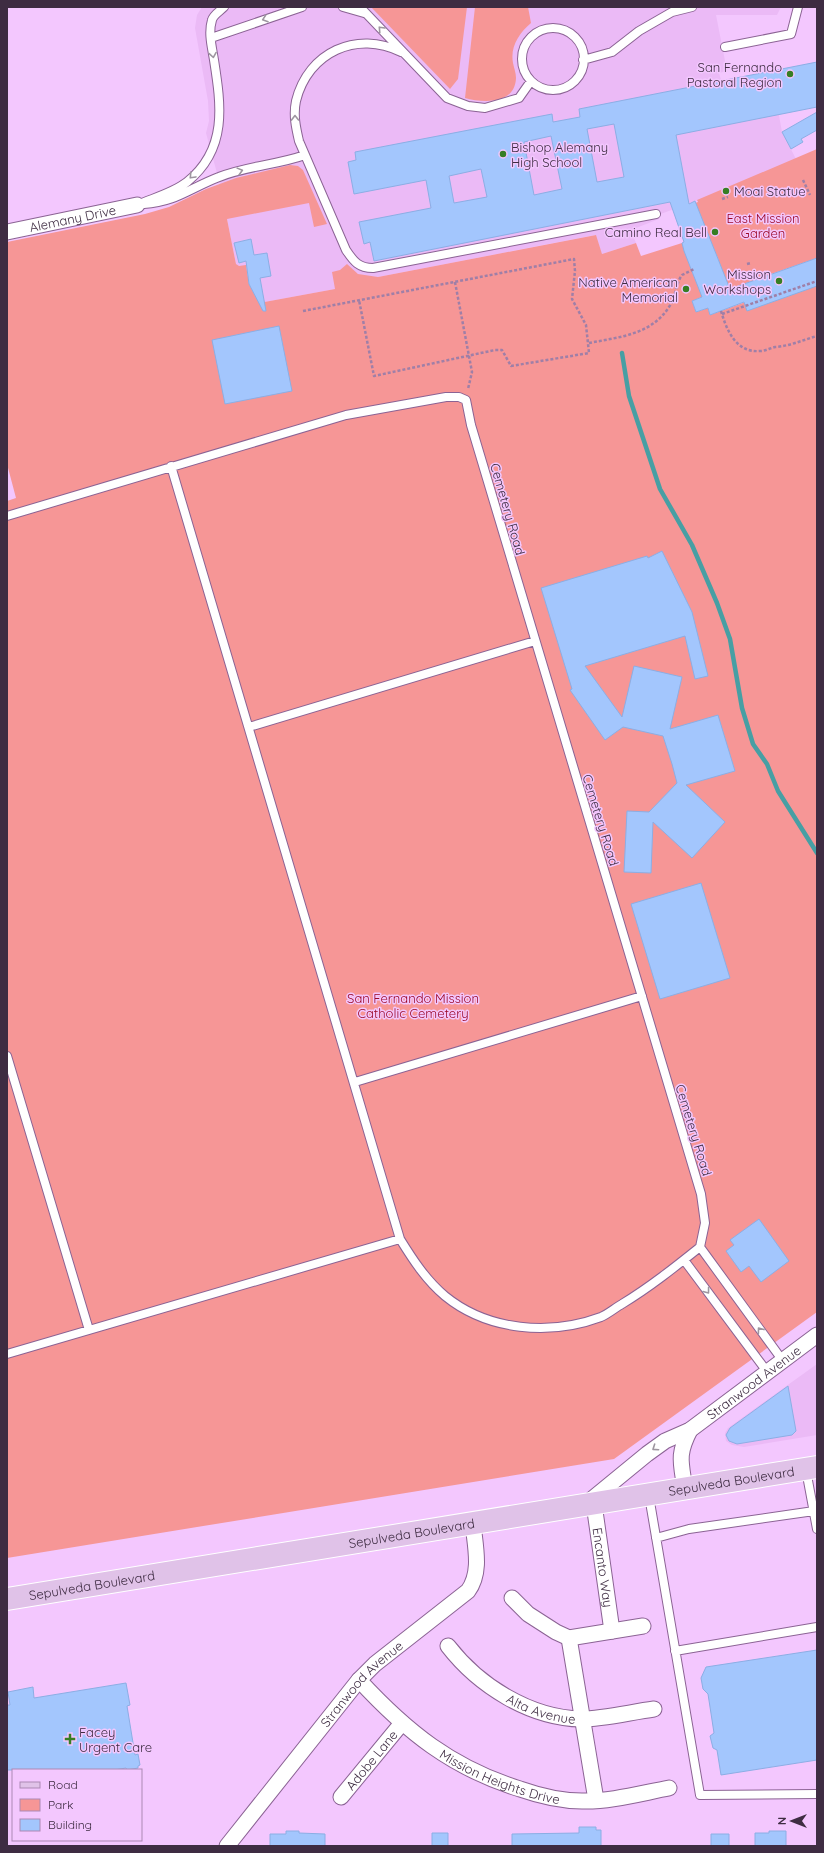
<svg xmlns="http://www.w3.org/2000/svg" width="824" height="1853" viewBox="0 0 824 1853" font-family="Quicksand,sans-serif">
  <rect width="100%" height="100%" fill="#f3c7fe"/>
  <path fill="#ebbaf6" d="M202,7H781L777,15H716L727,71L719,73L721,80L771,72L782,132L796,159L701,199L658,215L659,219L631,230L636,243L602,254L595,235L378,277L362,276L353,271L335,289L259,303L236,264L220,184L206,133L209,121L208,101L195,28L197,15Z
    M817,1364V1435L744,1447L732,1445L726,1441L725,1433L728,1428Z"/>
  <path fill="#f69696" d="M371,7H467L458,79L450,89Z
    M475,7H528L531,23C519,33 510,47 513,63C514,68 516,73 516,78C515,105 483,103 465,98Z
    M817,149V258L726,290L718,258L707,237L710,236L707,235L695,203L698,202L697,200Z
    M290,165L298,166L303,170L327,224L314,227L309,203L227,219L236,264L239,266L246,265L249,284L259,303L335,289L332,272L340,270L347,264L358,274L378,277L596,235L602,254L636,243L641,256L682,243L693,274L698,281L696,282L699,283L701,288L699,290H701L704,296L692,301L696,312L708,308L710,315L817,276V1312L614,1459L7,1558V501L16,498L7,464V242L145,214L169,207L206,189L236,178Z"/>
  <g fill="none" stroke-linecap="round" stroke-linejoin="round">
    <path stroke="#479fa4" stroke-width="4.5" d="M622,353L629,396L660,489L692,545L717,603L730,639L742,708L753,744L767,764L778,791L817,853"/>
  </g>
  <path fill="#a3c6fd" stroke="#8caee4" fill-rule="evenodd" d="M817,62V107L676,135L689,204L695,201L730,289L817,258V286L747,311L744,302L710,315L708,308L696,312L692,301L702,297L684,251L682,243L684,242L670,202L374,261L370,242L364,244L359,222L431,208L426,180L354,194L348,162L356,160L355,152L552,114L553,122L580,117L579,109ZM614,124L624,177L597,182L587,129ZM551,136L562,189L534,195L524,142ZM481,169L487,197L454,203L449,176Z
    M817,112V130L801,139L803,142L791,149L782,132Z
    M251,239L254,255L267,253L271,276L260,278L266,311H263L249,284L246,261L239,263L234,243Z
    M279,326L292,391L225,404L212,340Z
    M662,551L692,612L708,676L695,679L685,636L585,666L622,717L634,666L682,677L670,729L718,715L735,771L686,785L725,822L692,858L653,822L651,873L624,872L627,811L649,812L677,783L672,764L663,736L623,727L605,740L570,690L572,689L541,588L647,556L648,558Z
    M701,883L730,978L660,999L631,904Z
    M759,1219L789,1261L761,1282L749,1266L741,1272L726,1251L734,1245L730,1240Z
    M788,1386L796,1431L792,1435L737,1444L729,1441L726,1435L730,1428Z
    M817,1650V1760L721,1775L717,1750L713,1748L710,1736L714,1733L708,1694L703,1689L701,1678L706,1667Z
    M126,1683L130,1705L127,1706L135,1755L138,1754L140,1765L138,1766V1768L127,1770L126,1768L114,1770H7V1705H10L8,1692L33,1687L34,1698Z
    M579,1827H596V1830H601V1846H512V1834L579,1833Z
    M286,1831H299V1833L325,1834V1846H270V1834H286Z
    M769,1831H786V1846H755V1833H769Z
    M432,1833H448V1846H432Z
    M711,1834H729V1846H711Z"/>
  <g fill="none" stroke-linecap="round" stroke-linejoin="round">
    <defs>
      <path id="lane" d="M343,7L364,13
        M360,7L447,98L468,106L485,108L519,98L531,81
        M522 59a31 31 0 1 1 62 0a31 31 0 1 1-62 0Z
        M211,38L302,7
        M725,47L791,34L798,7
        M401,52C357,30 308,52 296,101C293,115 296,128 299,141L346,250C354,262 359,268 373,268L656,214
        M583,60L612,52L639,31L672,12L692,7
        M144,204C176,202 190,188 219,177C246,166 277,165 305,155
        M137,205C153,198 173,193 187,182C228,149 221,105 214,60C212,47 208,33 212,20C213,15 220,11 224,7
        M171,466L400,1239
        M7,516L346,415L446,397H459L466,400L471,425L701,1194L705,1223L700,1247C675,1267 650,1287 622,1304C615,1308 608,1314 601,1317C550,1336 488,1331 445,1296C426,1280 413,1260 400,1239L7,1354
        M249,727L535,641
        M7,1056L89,1330
        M355,1082L642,996
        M700,1247L783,1361
        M684,1260L768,1373
        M806,1470L817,1529
        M649,1496L700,1795L817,1794
        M656,1538L689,1529L814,1511
        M675,1651L817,1627"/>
      <g id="street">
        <path id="s1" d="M7,232L137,205"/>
        <path d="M685,1489C681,1462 677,1455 690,1430"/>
        <path id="s2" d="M586,1504L647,1454L665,1441L690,1430L817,1335"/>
        <path id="s3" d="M594,1504L612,1631"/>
        <path d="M512,1598L528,1614L556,1632L569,1638L643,1626"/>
        <path d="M569,1638L596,1800"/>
        <path id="s4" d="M448,1646C479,1686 530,1718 581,1719C604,1719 631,1712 654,1709"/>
        <path id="s5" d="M359,1680C407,1732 452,1768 520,1789C540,1796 561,1801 582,1801C609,1802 642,1793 669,1788"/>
        <path id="s6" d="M341,1797L402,1723"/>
        <path id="s7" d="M227,1846L359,1680L375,1664L468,1591C482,1572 475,1546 473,1524"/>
      </g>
      <g id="primary">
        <path id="s8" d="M7,1599L817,1467"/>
      </g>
    </defs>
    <use href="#lane" stroke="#8b6394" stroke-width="10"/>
    <use href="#street" stroke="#8b6394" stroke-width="17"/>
    <use href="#primary" stroke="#fff" stroke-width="24"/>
    <path stroke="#9f7fa7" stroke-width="2.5" stroke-dasharray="3 2" stroke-linecap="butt" d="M803,180L810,195
      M722,199L728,197
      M747,264L751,263
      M455,282L472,372L468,389
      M303,311L574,259L575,271L572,299L586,325L589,353L511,366L502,350H495L374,376L359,300
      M721,311C727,331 736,353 760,351C766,351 770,348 775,347C790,346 803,340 817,336
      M722,314L817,281
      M589,343C619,337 651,335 669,307C676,297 675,285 682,275L694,269"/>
    <use href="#lane" stroke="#fff" stroke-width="8"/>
    <use href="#street" stroke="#fff" stroke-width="15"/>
    <use href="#primary" stroke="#e0c2e8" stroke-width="22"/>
  </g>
  <defs><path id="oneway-chevron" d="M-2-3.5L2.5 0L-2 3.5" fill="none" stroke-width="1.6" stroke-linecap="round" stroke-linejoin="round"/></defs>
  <g stroke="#9e96a0">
    <use href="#oneway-chevron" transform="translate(265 19) rotate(161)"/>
    <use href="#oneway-chevron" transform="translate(381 29) rotate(-133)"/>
    <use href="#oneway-chevron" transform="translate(213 55) rotate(81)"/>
    <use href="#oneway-chevron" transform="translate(295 118) rotate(-91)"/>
    <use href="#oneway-chevron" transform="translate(240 171) rotate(-15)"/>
    <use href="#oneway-chevron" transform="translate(192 176) rotate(133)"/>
    <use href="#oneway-chevron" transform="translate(707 1291) rotate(53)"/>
    <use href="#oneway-chevron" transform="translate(760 1330) rotate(-126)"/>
    <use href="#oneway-chevron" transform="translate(655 1448) rotate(146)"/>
  </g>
  <g fill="#377e23" stroke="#f3c7fe" stroke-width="1.5">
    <circle cx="790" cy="74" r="4"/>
    <circle cx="503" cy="154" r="4"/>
    <circle cx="726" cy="191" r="4"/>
    <circle cx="715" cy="232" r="4"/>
    <circle cx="779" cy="281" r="4"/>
    <circle cx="686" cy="289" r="4"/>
    <path d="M68 1733h4v4h4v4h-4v4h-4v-4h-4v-4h4z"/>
  </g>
  <g text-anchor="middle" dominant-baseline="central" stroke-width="3" stroke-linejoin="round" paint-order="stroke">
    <g font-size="13" fill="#3e2c42" stroke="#f3c7fe" text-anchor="end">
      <text x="782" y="67">San Fernando<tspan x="782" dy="15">Pastoral Region</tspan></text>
      <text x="511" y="147" text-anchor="start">Bishop Alemany<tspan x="511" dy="15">High School</tspan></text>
      <text x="734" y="191" text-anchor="start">Moai Statue</text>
      <text x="707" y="232">Camino Real Bell</text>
      <text x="771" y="274">Mission<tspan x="771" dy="15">Workshops</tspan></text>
      <text x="678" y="282">Native American<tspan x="678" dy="15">Memorial</tspan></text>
      <text x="79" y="1732" text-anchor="start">Facey<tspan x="79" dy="15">Urgent Care</tspan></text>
    </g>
    <g font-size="13" fill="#3e2c42" stroke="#f3c7fe">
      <text stroke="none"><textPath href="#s1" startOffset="67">Alemany Drive</textPath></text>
      <text transform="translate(508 509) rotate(74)">Cemetery Road</text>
      <text transform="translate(601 820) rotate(73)">Cemetery Road</text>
      <text transform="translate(694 1130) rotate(73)">Cemetery Road</text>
      <text stroke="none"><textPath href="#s2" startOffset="208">Stranwood Avenue</textPath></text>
      <text stroke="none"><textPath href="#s8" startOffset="734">Sepulveda Boulevard</textPath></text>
      <text stroke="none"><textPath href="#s8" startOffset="410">Sepulveda Boulevard</textPath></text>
      <text stroke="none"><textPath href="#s3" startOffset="64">Encanto Way</textPath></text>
      <text stroke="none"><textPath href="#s8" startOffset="86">Sepulveda Boulevard</textPath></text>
      <text stroke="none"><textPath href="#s7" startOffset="211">Stranwood Avenue</textPath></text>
      <text stroke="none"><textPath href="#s4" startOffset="115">Alta Avenue</textPath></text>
      <text stroke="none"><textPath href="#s6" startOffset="48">Adobe Lane</textPath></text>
      <text stroke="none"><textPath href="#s5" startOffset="174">Mission Heights Drive</textPath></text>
    </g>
    <g font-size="13" fill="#9a0827" stroke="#f3c7fe">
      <text x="763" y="218">East Mission<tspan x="763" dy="15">Garden</tspan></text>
      <text x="413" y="998">San Fernando Mission<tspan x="413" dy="15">Catholic Cemetery</tspan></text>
    </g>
  </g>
  <rect width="824" height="1853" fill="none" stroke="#3e2c42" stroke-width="16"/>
  <rect x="12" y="1769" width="130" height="72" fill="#f3c7fe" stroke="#ab89b3"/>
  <rect x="20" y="1782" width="20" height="6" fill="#e0c2e8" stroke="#ab89b3"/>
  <text x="48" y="1789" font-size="12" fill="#3e2c42">Road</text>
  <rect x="20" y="1799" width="20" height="12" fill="#f69696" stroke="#ab89b3"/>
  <text x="48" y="1809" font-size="12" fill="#3e2c42">Park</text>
  <rect x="20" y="1819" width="20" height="12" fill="#a3c6fd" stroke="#ab89b3"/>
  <text x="48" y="1829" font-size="12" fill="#3e2c42">Building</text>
  <g transform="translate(792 1821) rotate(270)" stroke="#f3c7fe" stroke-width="3" paint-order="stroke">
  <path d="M0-3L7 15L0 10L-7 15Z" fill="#3e2c42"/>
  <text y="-6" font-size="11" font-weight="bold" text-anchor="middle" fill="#3e2c42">N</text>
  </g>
</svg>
